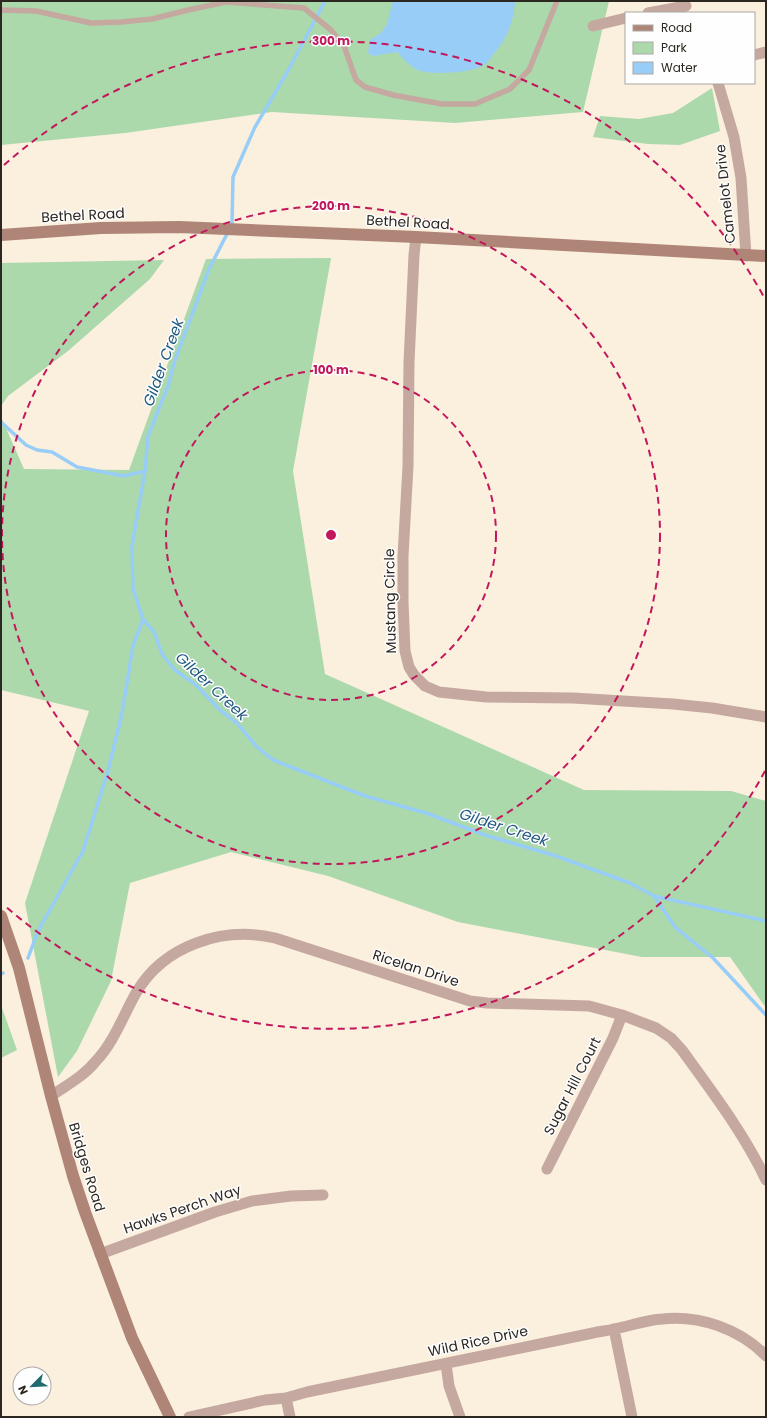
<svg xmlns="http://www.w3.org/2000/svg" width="767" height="1418" viewBox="0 0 767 1418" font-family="Poppins,sans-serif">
  <rect width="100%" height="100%" fill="#fbefde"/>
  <path fill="#abd9ac" d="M1,1H609L583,112L455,123L272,112L125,133L1,145Z
    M712,88L720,131L680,145L648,144L593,137L600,116L639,119L673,113Z
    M331,258L293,471L325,674L584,790L731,791L766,801V1008L730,957H642L458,922L328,876L231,852L130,883L111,981L77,1051L58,1077L25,903L89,711L1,690V417L24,469L129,470L206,259Z
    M164,260L150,279L68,351L8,396L1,406V263Z
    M1,1005L17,1050L1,1058Z"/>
  <path fill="#97cdf7" d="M393,1H515C514,23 506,40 492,56C490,59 487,64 484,65C472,73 434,75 420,71C412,69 403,58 397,52L373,56L368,53L370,40L381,33L387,24Z"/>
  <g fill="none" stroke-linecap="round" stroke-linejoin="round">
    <path stroke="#97cdf7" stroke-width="3.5" d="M230,227L232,223L233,177L255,127L289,69L325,1
      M228,232L209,269L174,363L168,386L148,436L145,471L132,546L133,589L143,619L154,632L162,654L175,670L196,685L220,710L237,723L256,746L273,760L365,796L426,813L485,835L556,856L630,883L654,896L766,921
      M1,422L26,445L37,450L52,452L77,467L124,476L145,471
      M654,896L675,927L713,958L766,1015
      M28,958L38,931L83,851L108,771L122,713L133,646L143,619
      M1,974L3,973"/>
    <path stroke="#c5a89f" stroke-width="5.5" d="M1,10L36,11L91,23L121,22L152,19L188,10L226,2L304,8L331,30L344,46L356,80L365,87L393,95L442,104H475L510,89L529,70L557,1"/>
    <path stroke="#c5a89f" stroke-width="11" d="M648,13L686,6
      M593,26L626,18
      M754,55L766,52
      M718,83L734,137L741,178L746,256
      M416,237L414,255L409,362L408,466L403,556V602L405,651L409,667L414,675L425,686L439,692L486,697L573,698L673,704L712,708L766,717
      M51,1096C67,1085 84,1076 96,1061C114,1042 123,1016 136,993C164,945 223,926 275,938L470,1001L487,1003L589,1006L622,1015L656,1028L671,1038L682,1050C712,1092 744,1133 766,1180
      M547,1169L613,1038L622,1015
      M100,1254L215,1212L252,1201L291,1196L323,1195
      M614,1329L632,1417
      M446,1364L449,1386L460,1417
      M286,1398L290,1417
      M189,1417L265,1400L286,1398L307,1392L593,1333C600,1331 607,1331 614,1329C630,1326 646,1320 662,1319C700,1315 740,1329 766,1356"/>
    <path stroke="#af8577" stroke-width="12" d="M1,235L101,228L179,227L416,237L766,256
      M1,916L19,968L51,1096L73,1176L85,1212L132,1338L170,1417"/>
  </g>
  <g fill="none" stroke="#c2185b" stroke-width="2" stroke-dasharray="7 5">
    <circle cx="331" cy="535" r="165"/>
    <circle cx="331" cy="535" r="329"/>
    <path d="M765 771A494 494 0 0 1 4 905M4 165A494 494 0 0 1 765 299"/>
  </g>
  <g text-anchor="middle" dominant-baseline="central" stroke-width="3" stroke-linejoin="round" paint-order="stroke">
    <g font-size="14" fill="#2c2721" stroke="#fefefe">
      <text transform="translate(725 194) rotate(-96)">Camelot Drive</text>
      <text transform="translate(83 215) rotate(-3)">Bethel Road</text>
      <text transform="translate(408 222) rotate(3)">Bethel Road</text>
      <text transform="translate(390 601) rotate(-91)">Mustang Circle</text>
      <text transform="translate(416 968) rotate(18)">Ricelan Drive</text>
      <text transform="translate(572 1086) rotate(-63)">Sugar Hill Court</text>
      <text transform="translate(87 1167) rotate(73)">Bridges Road</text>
      <text transform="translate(182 1209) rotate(-19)">Hawks Perch Way</text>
      <text transform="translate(478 1341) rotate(-12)">Wild Rice Drive</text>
    </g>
    <g font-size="15" font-style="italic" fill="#1f5a82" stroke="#fefefe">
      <text transform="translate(163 362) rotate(-70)">Gilder Creek</text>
      <text transform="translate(212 686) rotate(43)">Gilder Creek</text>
      <text transform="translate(504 827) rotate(18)">Gilder Creek</text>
    </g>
  </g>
  <circle cx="331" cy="535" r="6" fill="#c2185b" stroke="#fefefe" stroke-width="2"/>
  <g font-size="12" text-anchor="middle" font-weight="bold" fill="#c2185b" stroke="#fefefe" stroke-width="3" stroke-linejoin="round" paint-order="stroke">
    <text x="331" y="45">300 m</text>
    <text x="331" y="210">200 m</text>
    <text x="331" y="374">100 m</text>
  </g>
  <rect width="767" height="1418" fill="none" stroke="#2c2721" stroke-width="4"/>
  <rect x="625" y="12" width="130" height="72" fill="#fefefe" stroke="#aaa8a6"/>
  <rect x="633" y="25" width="20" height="6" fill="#af8577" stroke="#aaa8a6"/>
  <text x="661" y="32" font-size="12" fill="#2c2721">Road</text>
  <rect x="633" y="42" width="20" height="12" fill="#abd9ac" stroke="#aaa8a6"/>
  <text x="661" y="52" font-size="12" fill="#2c2721">Park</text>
  <rect x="633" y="62" width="20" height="12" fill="#97cdf7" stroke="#aaa8a6"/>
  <text x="661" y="72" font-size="12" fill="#2c2721">Water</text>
  <g transform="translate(32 1386) rotate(246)"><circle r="19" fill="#fefefe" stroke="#aaa8a6"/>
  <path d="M0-3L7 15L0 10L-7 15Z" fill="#1f6b6e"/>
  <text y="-6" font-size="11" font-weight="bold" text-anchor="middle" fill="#2c2721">N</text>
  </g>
</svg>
